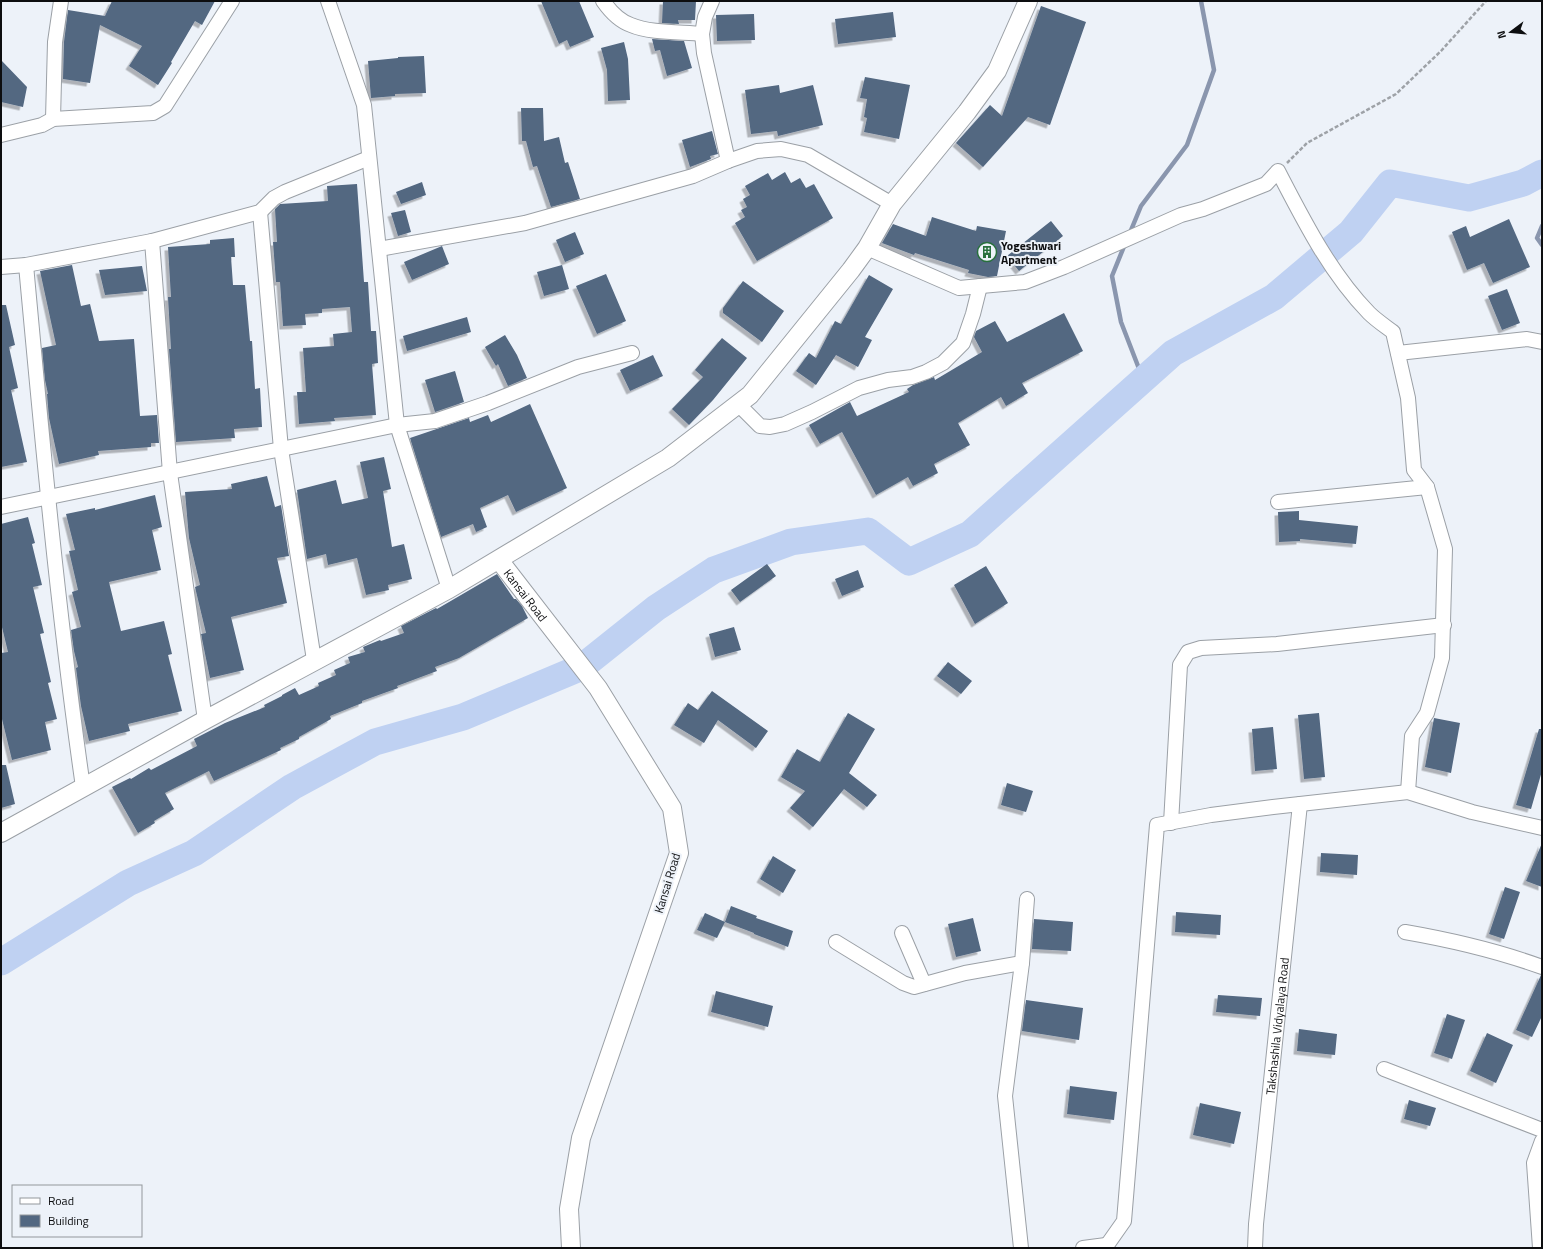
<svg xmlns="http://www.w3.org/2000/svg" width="1543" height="1249" viewBox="0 0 1543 1249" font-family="'Titillium Web',sans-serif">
  <defs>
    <filter id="shadow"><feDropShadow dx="-3.5" dy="3.5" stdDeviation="0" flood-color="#0004"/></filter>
  </defs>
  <rect width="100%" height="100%" fill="#edf2f9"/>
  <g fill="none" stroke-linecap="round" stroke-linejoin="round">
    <path stroke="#8a96ae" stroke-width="4.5" d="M1542,226L1537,238L1542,245
      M1129,235L1141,206L1187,145L1214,70L1201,1
      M1125,244L1112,276L1121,322L1143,379"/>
    <path stroke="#bfd1f2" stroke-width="27" d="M1,962L128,883L194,853L292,787L375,742L463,717L582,667L656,608L714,570L791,542L868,531L909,562L970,534L1173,353L1274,297L1351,232L1390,183L1469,198L1523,183L1542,173"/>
  </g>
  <path fill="#526781" filter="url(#shadow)" d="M112,1H215L202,25L195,21L171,62L172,63L158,85L129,66L142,46L100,25L90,83L63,79L64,42L68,10L105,16Z
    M541,1H579L594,37L570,47L567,40L559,44Z
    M663,1H696L695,20H678L679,24L662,23Z
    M1041,6L1086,22L1050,125L1028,117L983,167L956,143L990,105L1002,116Z
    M893,12L896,37L838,44L835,19Z
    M754,14L755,40L717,41L716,15Z
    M652,39L684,41L692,68L667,76L660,50L655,51Z
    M624,42L628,59L630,100L608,101L607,70L601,48Z
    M424,56L426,93L395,94V96L371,98L368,61L398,58V57Z
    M1,60L27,87L23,107L1,102Z
    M865,77L910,85L899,139L864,132L867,118L864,117L867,99L860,98Z
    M779,85L780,93L813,85L823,125L778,136L777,131L751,134L745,90Z
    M521,108H543L544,141L559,137L565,163L568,162L580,199L551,207L537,166L533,167L526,141H522Z
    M712,131L718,154L710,156L711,159L690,167L682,140Z
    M785,172L791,183L800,178L806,188L814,184L833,218L757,261L735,223L745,217L741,210L747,207L743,199L750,195L745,186L768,173L772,180Z
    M422,182L426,195L401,204L396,192Z
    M357,184L364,282H368L371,331H376L378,363L372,364L376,415L334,418L335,421L299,424L297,392H306L303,348L334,346L333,334L352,332L350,307L322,309V313L305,314L306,325L283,326L280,282H276L273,242H277L275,209L280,204L328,201L327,186Z
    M405,210L411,232L398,236L391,213Z
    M932,217L976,231L977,226L1006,231L997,276L988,277L968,273L969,270L915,253L914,255L882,243L893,224L926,236Z
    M1509,219L1530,267L1493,283L1484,263L1467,270L1452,232L1466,226L1470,237Z
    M1051,221L1063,236L1019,271L1007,256Z
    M575,232L584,254L565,262L556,240Z
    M234,238L235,257H231L233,285H245L250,341H252L255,389L260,388L262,427L234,429L235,438L176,442L169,349H171L168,297H171L168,247L210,244V240Z
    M442,246L449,264L412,280L404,262Z
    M72,265L81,306L90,304L99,341L134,339L140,416L157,415L159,443H151V447L98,451L99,455L59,464L49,418L47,394H48L45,380L42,348L56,345L40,271Z
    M562,265L569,289L544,296L537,272Z
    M142,266L147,291L105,295L99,270Z
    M606,274L626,321L597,334L576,286Z
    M869,275L893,289L865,337L872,340L858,367L836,355L816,385L796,371L809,353L816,358L835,321L841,324Z
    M743,281L784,311L762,342L723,313V308Z
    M1507,289L1520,323L1502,330L1488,296Z
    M1,305H6L15,345L9,347L18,388L11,390L27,462L1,467Z
    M1064,313L1083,351L1022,383L1028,393L1006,406L1001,397L958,423L970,445L934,464L938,473L913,486L908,477L876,495L842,432L820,444L809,425L850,402L857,416L909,392L907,389L913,385L934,377L935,380L982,352L974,337L976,331L995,321L1007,342Z
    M467,317L471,332L407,351L403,336Z
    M505,335L517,355L527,378L508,386L498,364L496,366L485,347Z
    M722,338L747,358L713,400L689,425L672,409L703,377L695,370Z
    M653,355L663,376L630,391L620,370Z
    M455,371L464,402L435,412L425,380Z
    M530,404L567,488L516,512L508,495L480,508L487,527L476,532L473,524L441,537L410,438L469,418L470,422L488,415L491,422Z
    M384,457L391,489L383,491L392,547L404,544L412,579L388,585L389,590L366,595L357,558L328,565L326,554L307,559L297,490L336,480L342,504L368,498L360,462Z
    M267,476L275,507L281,505L289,556L277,558L287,603L231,617L244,670L210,678L201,634L206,633L195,587L200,585L189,538L185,492L232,489L231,484Z
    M155,495L162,527L152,530L161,570L109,582L121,631L164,621L172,654L168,655L182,711L128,724L130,731L89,741L81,706L76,668L78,667L74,651L71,630L81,627L72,592L78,590L69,551L75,550L66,514L95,508V510Z
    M1299,511V520L1358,526L1356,544L1300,539V541L1279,542L1278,512Z
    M28,517L35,543L32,544L42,585L33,587L44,633L40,634L51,682L48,683L57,719L45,722L51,750L12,760L1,715V653L8,652L1,623V524Z
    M767,564L776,576L740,602L731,590Z
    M986,566L1008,603L975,624L954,585Z
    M858,570L864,587L842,596L835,579Z
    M497,574L514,599H516L522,606L528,618L459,658L435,667L437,671L397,686L398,688L362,701V703L330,716L331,719L299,737V739L280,748L281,750L214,781L209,771L165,793L174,809L154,821L155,823L138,833L112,787L130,778L131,779L149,768L151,770L197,746L194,739L225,723L265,707L264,705L282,696V695L295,688L299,695L319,686L318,683L336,675L334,670L350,663L348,657L365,652L363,647L380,640L381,641L404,633L401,626L436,608L437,609Z
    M734,627L741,650L715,657L709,634Z
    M948,662L972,681L961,694L937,676Z
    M712,691L768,731L756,748L718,720L704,743L674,725L688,703L698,710Z
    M848,713L875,729L849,773L877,795L867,807L844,789L813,827L790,808L805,791L781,777L797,749L820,762Z
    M1319,713L1325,777L1304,779L1298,715Z
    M1434,718L1460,723L1451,773L1425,767Z
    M1273,727L1277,769L1255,771L1252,729Z
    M1539,729H1542V771L1531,809L1516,805Z
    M1,765H6L15,804L1,808Z
    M1007,783L1033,791L1026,812L1001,805Z
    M1542,843V887L1526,881Z
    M1321,853L1358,855L1357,875L1320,872Z
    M773,856L796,870L783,893L760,879Z
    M1505,887L1520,892L1504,939L1489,934Z
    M731,906L757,916L756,918L793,931L788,947L754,934V933L725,922Z
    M1176,912L1221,915L1220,935L1175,932Z
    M705,913L725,922L717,938L697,930Z
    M973,918L981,951L956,957L948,924Z
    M1034,919L1073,922L1071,951L1032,949Z
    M1541,975H1542V1016L1532,1037L1516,1030Z
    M716,991L773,1006L768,1027L711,1012Z
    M1218,995L1262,998L1260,1016L1216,1012Z
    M1026,1000L1083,1008L1079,1040L1022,1031Z
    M1447,1014L1465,1020L1452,1059L1434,1053Z
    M1299,1029L1337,1034L1335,1055L1297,1051Z
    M1487,1033L1513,1045L1496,1083L1470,1071Z
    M1070,1086L1117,1092L1114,1120L1067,1114Z
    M1409,1100L1436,1108L1430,1126L1404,1119Z
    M1200,1103L1241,1112L1234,1144L1193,1135Z"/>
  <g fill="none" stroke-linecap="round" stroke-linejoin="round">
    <defs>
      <g id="minor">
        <path d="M328,1L364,105L397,425L449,589"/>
        <path d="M603,1C610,11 619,21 631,25C649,33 682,32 702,34"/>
        <path d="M712,1L705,17L702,34L704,53L728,161"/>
        <path d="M53,119L55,42L61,1"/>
        <path d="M1,135L42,125L53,119L153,113L165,106L232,1"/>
        <path d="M260,212L281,449L314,660"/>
        <path d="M152,241L170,473L205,720"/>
        <path d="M867,248L959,288L1025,282L1064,267L1181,215L1203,209L1266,184L1278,171C1304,221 1330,273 1369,313C1376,320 1385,326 1393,332L1408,398L1414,470L1427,487L1445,549L1442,658L1427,713L1412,736L1408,792"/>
        <path d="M379,249L525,223L693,176L728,161L757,151L781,149L808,155L892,204"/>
        <path d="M26,265C42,439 58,613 83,787"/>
        <path d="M1,267L26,265L152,241L260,212L274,198L285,192L369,158"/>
        <path d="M1398,353L1527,339L1542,342"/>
        <path d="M738,404L760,426L770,427L785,424L812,412L859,388L888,380L912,377L926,372L943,363L963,343L973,314L980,286"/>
        <path d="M1278,502L1427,487"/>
        <path d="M1,507L397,425L435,421L488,403L578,367L632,353"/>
        <path d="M1171,823L1180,665L1188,652L1201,648L1277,644L1444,625"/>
        <path d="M1405,932C1451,940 1498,951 1542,967"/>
        <path d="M902,933L924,984"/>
        <path d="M836,942L903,983L914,987L965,973L1022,963"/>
        <path d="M1384,1069L1542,1130"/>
        <path d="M1021,1248L1005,1096L1022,963L1027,899"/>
        <path d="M1083,1248L1106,1245"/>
        <path d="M1105,1248L1124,1221L1157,825L1211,815L1273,807L1408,792L1472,812L1542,828"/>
        <path id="s1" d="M1255,1248L1256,1224L1300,804"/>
        <path d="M1540,1248L1534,1163L1542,1141"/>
      </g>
      <g id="tertiary">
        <path id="s2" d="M499,560L598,688L672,808L679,853L581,1138L569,1209L571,1248"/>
        <path d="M1,833L205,720L449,589L668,458L750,395L851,270L867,248L892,204L967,112L997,71L1028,1"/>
      </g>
    </defs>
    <use href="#minor" stroke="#9ba0a6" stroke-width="16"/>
    <use href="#tertiary" stroke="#9ba0a6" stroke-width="20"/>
    <path stroke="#9ea2a7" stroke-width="2.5" stroke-dasharray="4 2" stroke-linecap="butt" d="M1287,163L1307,143L1396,94L1441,51L1486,1"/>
    <use href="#minor" stroke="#fff" stroke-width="14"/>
    <use href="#tertiary" stroke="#fff" stroke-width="18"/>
  </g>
  <defs>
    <symbol id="building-ring" viewBox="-11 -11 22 22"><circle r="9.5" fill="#edf2f9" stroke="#28703d" stroke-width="1.5"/><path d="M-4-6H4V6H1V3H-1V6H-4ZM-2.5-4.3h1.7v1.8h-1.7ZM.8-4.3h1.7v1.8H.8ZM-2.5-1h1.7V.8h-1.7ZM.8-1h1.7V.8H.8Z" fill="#28703d"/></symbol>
  </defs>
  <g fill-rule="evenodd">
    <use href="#building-ring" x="976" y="241" width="22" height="22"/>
  </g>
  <g text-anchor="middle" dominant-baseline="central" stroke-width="4" stroke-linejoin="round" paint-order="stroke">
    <g font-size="12" font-weight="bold" fill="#0d0e10" stroke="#edf2f9" text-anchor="start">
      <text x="1001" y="245">Yogeshwari<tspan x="1001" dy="14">Apartment</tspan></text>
    </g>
    <g font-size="12" fill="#0d0e10" stroke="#edf2f9">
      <text stroke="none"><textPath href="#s2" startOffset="44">Kansai Road</textPath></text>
      <text transform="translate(667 883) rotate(-73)">Kansai Road</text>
      <text stroke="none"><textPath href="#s1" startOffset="223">Takshashila Vidyalaya Road</textPath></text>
    </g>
  </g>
  <rect width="1543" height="1249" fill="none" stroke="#0d0e10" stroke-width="4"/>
  <rect x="12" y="1185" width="130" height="52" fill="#edf2f9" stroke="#93979c"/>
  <rect x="20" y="1198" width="20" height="6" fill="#ffffff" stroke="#93979c"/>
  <text x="48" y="1205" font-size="12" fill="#0d0e10">Road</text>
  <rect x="20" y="1215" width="20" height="12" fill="#526781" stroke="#93979c"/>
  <text x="48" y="1225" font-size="12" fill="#0d0e10">Building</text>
  <g transform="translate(1511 32) rotate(254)" stroke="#edf2f9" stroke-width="3" paint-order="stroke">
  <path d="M0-3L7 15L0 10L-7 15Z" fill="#0d0e10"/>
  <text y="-6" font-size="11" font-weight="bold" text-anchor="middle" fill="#0d0e10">N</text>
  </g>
</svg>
